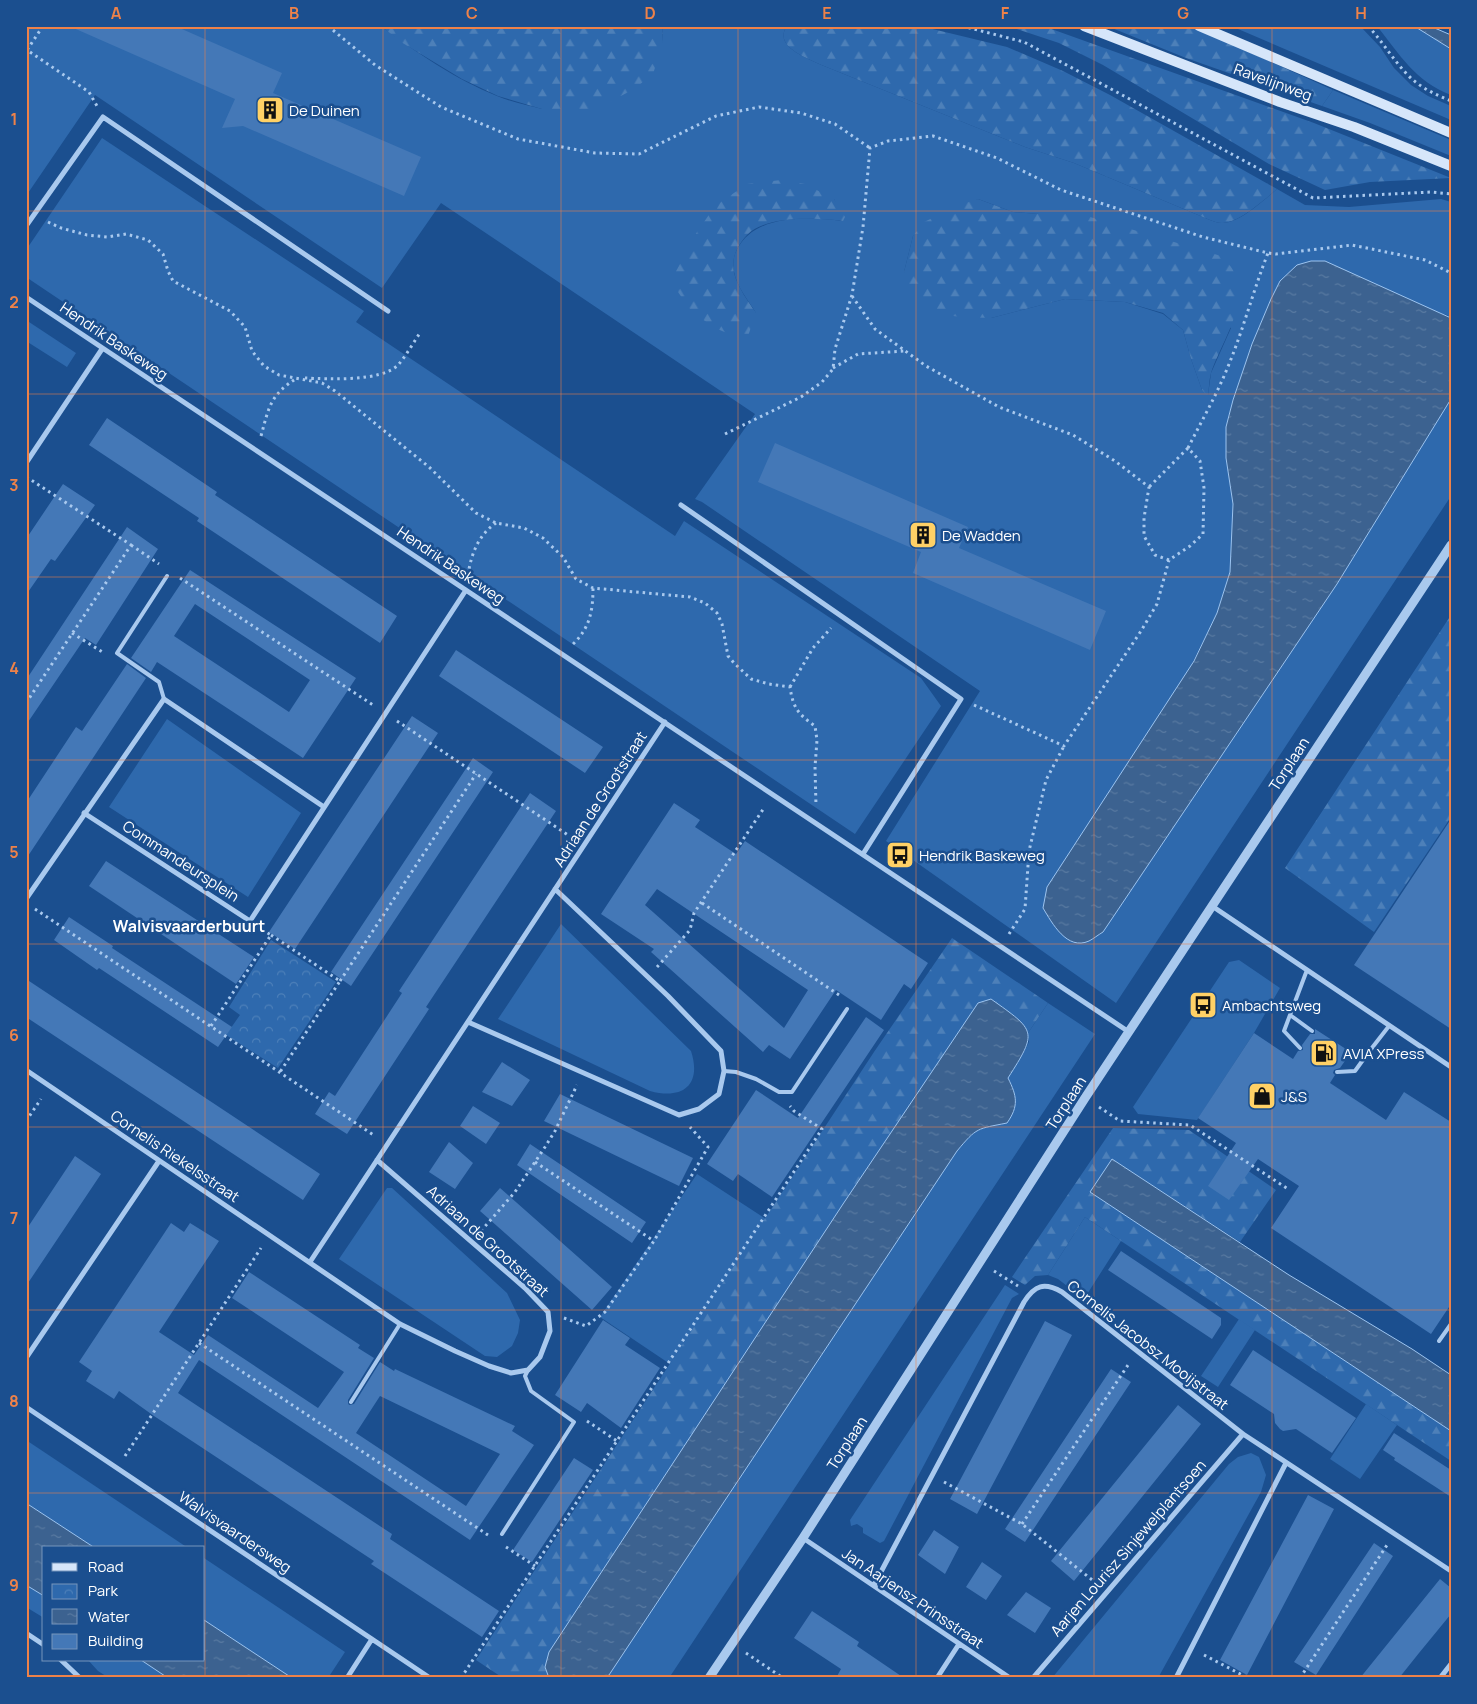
<svg xmlns="http://www.w3.org/2000/svg" width="1477" height="1704" viewBox="0 0 1477 1704" font-family="Manrope,sans-serif">
  <defs>
    <pattern id="forest-firs" width="22" height="20" patternUnits="userSpaceOnUse" patternTransform="scale(1.25)"><rect width="22" height="20" fill="#2e69ad"/><path d="M5 1l3.5 6h-7zM16 11l3.5 6h-7z" fill="#4d80b9"/></pattern>
    <pattern id="park-crowns" width="20" height="18" patternUnits="userSpaceOnUse" patternTransform="scale(1.25)"><rect width="20" height="18" fill="#2e69ad"/><path d="M2 6a3 3 0 1 1 6 0M12 15a3 3 0 1 1 6 0" fill="none" stroke="#4d80b9"/></pattern>
    <pattern id="water-ripples" width="26" height="14" patternUnits="userSpaceOnUse" patternTransform="scale(1.25)"><rect width="26" height="14" fill="#3c6290"/><path d="M2 4q2-2 4 0t4 0M15 11q2-2 4 0t4 0" fill="none" stroke="#597aa1"/></pattern>
  </defs>
  <rect width="100%" height="100%" fill="#1b4f8f"/>
  <path fill="#2e69ad" fill-rule="evenodd" d="M26,26H381C415,52 457,80 497,96C511,102 527,105 542,109L663,42L662,26H787C772,47 810,59 824,66L1025,147L1074,163L1210,220C1213,221 1218,223 1222,223C1240,223 1264,200 1277,189L1305,205L1349,207L1441,199L1451,202V318L1447,315L1280,281L1271,299L1252,344L1233,400L1226,427V458L1233,504L1230,572L1217,613L1059,932C1077,947 1084,943 1103,932L1337,584L1451,399V496L1116,1003L886,841L980,691L702,502L695,499L755,414L441,203L382,288L95,95L26,196ZM834,199L843,221C810,217 762,214 741,243C734,252 732,261 734,272C737,287 748,300 756,313L695,235ZM978,199L1013,212L1039,214L1231,328L1211,373L1208,395L1202,390L1191,359L1183,330L1163,314L1125,302L1065,299L991,318L904,272L913,236Z
    M1231,26H1360L1380,47L1394,68L1411,85L1428,96L1451,106V120Z
    M1377,26H1414L1451,49V95C1415,81 1400,55 1377,26Z
    M1333,90L1451,140V156L1370,123L1322,106Z
    M102,138L364,311L356,322L675,536L684,521L921,678L941,706L855,834L26,277V250Z
    M26,320L76,353L67,367L26,341Z
    M167,719L301,813L248,897L109,807Z
    M561,924L691,1051C702,1085 683,1100 650,1091L498,1019Z
    M1239,960L1280,988L1254,1033L1197,1120L1138,1114L1133,1107L1229,962Z
    M1048,1003L1095,1034L669,1678H604L609,1675L957,1151C977,1127 977,1129 1007,1123C1019,1106 1017,1096 1008,1078L1023,1054L1029,1042L1028,1033Z
    M697,1174L766,1219L670,1364L600,1317Z
    M387,1188H392L507,1293L520,1320L518,1333L512,1346L497,1357L485,1356L339,1259Z
    M1085,1217L1121,1241L1084,1299L1058,1279L1048,1275Z
    M1005,1285L1019,1294L1012,1298L884,1541L880,1543L863,1533V1528L857,1524L851,1526L850,1520Z
    M1239,1319L1255,1330L1218,1387L1201,1376Z
    M1366,1404L1397,1425L1360,1479L1330,1459Z
    M26,1440L188,1548H95L26,1503Z
    M1251,1453L1259,1457L1266,1475L1261,1492L1158,1678H1052L1229,1464L1238,1457Z
    M204,1558L345,1652L328,1678H292L204,1620Z
    M26,1585L44,1596V1618L26,1607Z
    M88,1660H141L168,1678H109L98,1671Z"/>
  <path fill="url(#forest-firs)" d="M381,26H662L663,42L653,74L634,89L604,105L579,112L542,109L498,96L462,79L401,42Z
    M787,26H920L1007,47L1063,71L1110,95L1277,189C1264,200 1239,223 1222,223C1218,223 1213,221 1210,220L1074,163L1025,147L824,66C810,59 772,47 787,26Z
    M1008,26H1043L1314,123L1451,178L1370,182L1325,190L1269,164L1103,65L1059,43Z
    M1107,26H1191L1333,90L1322,106L1186,58Z
    M781,180L805,184L834,199L845,217L843,221C817,218 766,215 747,235C744,238 742,241 740,244C734,253 732,262 734,273C738,288 748,301 756,313L748,336H734L715,328L692,312L678,292L676,271L695,235L715,206L747,184Z
    M978,199L1013,212L1039,214H1080L1221,256C1224,259 1228,263 1231,267C1253,300 1221,342 1211,373C1209,380 1209,388 1208,396L1202,390L1191,359L1183,330L1163,313L1125,302L1065,299L991,318L961,317L938,314L919,306L909,290L904,272L913,236L924,222L962,204Z
    M1451,615V817L1374,932L1285,868Z
    M952,938L1048,1003L1028,1033V1031L978,1003L843,1204L549,1652L545,1667L549,1678H503L476,1660L874,1052Z
    M1113,1128L1189,1130L1276,1190L1240,1242L1112,1159L1090,1192L1451,1431V1461L1085,1217L1048,1275L1035,1276L1025,1285L1012,1277Z"/>
  <path fill="url(#park-crowns)" d="M271,940L336,982L278,1068L226,1035L240,1015L229,1007Z"/>
  <path fill="url(#water-ripples)" stroke="#9cc4f0" d="M1414,26H1430L1451,35V49Z
    M1311,261H1325L1451,318V399L1337,584L1103,932C1098,935 1093,939 1089,941C1067,951 1052,923 1043,908L1047,887L1194,661L1217,613L1230,572L1233,504L1226,458V427L1233,400L1252,344L1271,299L1280,281L1297,265Z
    M991,999C1036,1031 1038,1031 1008,1078C1017,1096 1019,1106 1007,1123C977,1129 977,1127 957,1151L609,1675L604,1678H549L545,1667L549,1652L843,1204L978,1003Z
    M1112,1159L1289,1275L1412,1349L1451,1375V1431L1090,1192Z
    M26,1503L95,1548H44V1596L26,1585Z
    M204,1620L292,1678H168L141,1660H204Z"/>
  <path fill="#4478b7" fill-rule="evenodd" d="M69,26H175L282,73L273,93L421,157L404,196L243,126L222,128L235,99Z
    M107,418L217,492L215,495L397,616L380,643L197,521L199,518L89,445Z
    M775,443L968,527L959,548L1106,611L1090,650L913,573L921,552L758,482Z
    M63,484L95,505L55,561L51,559L26,595V539Z
    M127,527L158,549L96,645L85,638L26,725V680Z
    M190,570L356,678L303,758L157,662L151,672L131,658ZM195,604L310,680L289,712L174,636Z
    M456,650L603,747L585,773L439,676Z
    M127,664L146,678L26,859V803L76,727L82,731Z
    M412,716L438,733L295,949L269,932Z
    M473,758L493,772L351,986L331,972Z
    M530,793L556,811L426,1007L429,1009L347,1134L315,1114L329,1092L335,1096L402,993L399,991Z
    M674,803L700,820L695,827L736,854L745,841L928,963L911,989L904,984L881,1020L836,990L790,1059L769,1045L763,1052L651,952L654,949L601,914ZM657,889L808,990L784,1028L645,905Z
    M1451,819V1029L1354,965Z
    M106,861L254,957L236,984L89,886Z
    M69,917L113,946L112,948L232,1027L218,1047L99,968L97,970L54,940Z
    M26,979L320,1174L303,1200L26,1017Z
    M866,1017L884,1030L772,1197L738,1174L733,1181L707,1164L756,1090L798,1118Z
    M1315,1029L1349,1051L1345,1053L1344,1056L1347,1058L1340,1068L1334,1070L1333,1073L1335,1075L1330,1083L1386,1120L1404,1092L1451,1122V1304L1431,1334L1271,1228L1299,1186L1258,1159L1229,1200L1208,1186L1236,1143L1198,1118L1254,1033L1293,1059L1298,1051L1303,1050L1302,1045L1310,1034H1315Z
    M502,1062L530,1080L512,1106L482,1092Z
    M560,1094L693,1158L679,1186L544,1121Z
    M473,1106L500,1123L486,1144L460,1126Z
    M449,1142L473,1163L455,1189L429,1172Z
    M530,1144L646,1222L632,1243L517,1165Z
    M75,1156L101,1174L26,1286V1230Z
    M500,1188L612,1287L592,1310L480,1211Z
    M171,1223L184,1232L190,1223L219,1241L159,1332L194,1355L208,1335L318,1408L344,1372L232,1298L249,1272L360,1345L358,1348L374,1358L348,1400V1403L349,1405L354,1404L380,1362L394,1371L395,1369L515,1426L512,1431L534,1445L470,1540L199,1360L178,1393L392,1534L390,1539L499,1611L482,1637L371,1564L374,1561L154,1416L119,1391L114,1399L86,1381L92,1371L79,1362ZM380,1396L500,1454L466,1506L356,1433Z
    M1121,1251L1221,1318V1325L1212,1339L1108,1270Z
    M603,1320L630,1338L625,1345L660,1368L621,1428L587,1403L581,1412L555,1395Z
    M1045,1321L1072,1335L977,1514L950,1499Z
    M1253,1350L1356,1418L1332,1453L1296,1429L1283,1431L1280,1429L1275,1423L1274,1414L1230,1385Z
    M1111,1369L1131,1382L1025,1542L1005,1529Z
    M1178,1405L1201,1424L1074,1581L1051,1561Z
    M1394,1433L1451,1470V1497L1394,1460L1395,1458L1383,1450Z
    M574,1458L593,1470L532,1562L513,1550Z
    M1308,1495L1334,1509L1247,1675L1220,1660Z
    M934,1530L959,1547L945,1574L918,1555Z
    M1374,1543L1393,1556L1316,1675L1294,1662Z
    M982,1562L1002,1576L986,1600L966,1587Z
    M1440,1579L1451,1588V1614L1419,1653L1399,1678H1360Z
    M1026,1592L1051,1608L1035,1633L1007,1615Z
    M812,1611L859,1642L857,1646L904,1678H836L841,1669L794,1638Z"/>
  <g fill="none" stroke-linecap="round" stroke-linejoin="round">
    <path stroke="#a9c9ee" stroke-width="3" stroke-dasharray="2.5 4" stroke-linecap="butt" d="M43,26L27,50L89,92L97,106
      M328,26L375,65L441,107L518,139L595,153L639,154L716,116L759,107L801,113L835,124L870,148
      M962,26L1024,42L1313,198L1431,192L1451,194
      M1368,26C1382,41 1392,58 1405,72C1417,86 1434,94 1451,101
      M48,222L61,228L87,235L107,237L126,234L148,240L163,254L168,271L173,281L230,311L245,327L252,351L264,366L279,375L322,383L335,391L429,467L476,513L496,523L524,528L543,538L563,557L576,579L593,588L690,597L705,603L717,613L722,624L728,656L734,663L751,679L769,684L790,687C793,708 798,714 815,726L817,740L815,767L816,806
      M852,296L875,329L926,366L999,407L1073,435L1115,461L1149,487L1144,518V536L1155,555L1169,560L1190,546L1203,534L1204,488L1200,461L1188,448L1149,487
      M833,368L858,354L905,351
      M305,378C328,379 381,382 398,365C406,356 413,343 420,333
      M725,434L801,397L822,382L833,369L835,349L852,295L863,227L870,148L888,141L933,136L997,158L1061,190L1203,237L1268,253L1276,254L1352,245L1425,260L1451,273
      M261,436C269,407 270,395 297,378
      M1188,448C1201,422 1216,396 1227,369C1243,331 1253,291 1268,253
      M131,545L159,564
      M468,575C471,555 478,535 496,523
      M180,578L373,705
      M72,633L104,653
      M573,644C590,628 593,610 593,588
      M790,687L813,648L831,628
      M26,703L131,545L28,478
      M974,705L1064,746L1141,631L1157,604L1169,560
      M397,721L571,837
      M702,903L842,997
      M35,909L375,1136
      M1009,934L1025,909L1029,851L1046,780L1064,746
      M271,935L340,981L280,1072
      M657,967L690,930L694,913L764,808
      M340,981L476,774
      M211,1026L271,935L261,929
      M1099,1107L1120,1121L1190,1125L1288,1189
      M26,1121L41,1099
      M535,1162L654,1241
      M481,1231L515,1192L545,1147L555,1131L577,1085
      M994,1271L1018,1286
      M564,1318L586,1326L605,1312L654,1241L708,1147L690,1127
      M199,1343L488,1535
      M587,1421L617,1441
      M125,1456L261,1248
      M944,1482L1022,1524L1096,1583
      M1022,1524L1130,1362
      M506,1547L535,1566
      M746,1653L783,1678
      M1204,1655L1248,1678
      M461,1678L822,1129L794,1111L790,1106
      M1300,1678L1387,1545"/>
    <path stroke="#a9c9ee" stroke-width="4" d="M164,699L159,682L117,653L167,576
      M1307,970L1290,1015L1312,1031
      M1290,1015L1284,1031L1300,1048
      M1348,1055L1368,1053L1389,1026
      M724,1071L736,1072L756,1079L779,1092H792L847,1009
      M1337,1072L1355,1071L1368,1053
      M1439,1341L1451,1324
      M351,1402L400,1324
      M502,1534L574,1422L531,1391L525,1376L528,1370"/>
    <path stroke="#a9c9ee" stroke-width="5" d="M26,226L103,117L388,311
      M26,297L1129,1032
      M26,463L102,349
      M681,505L961,699L863,854
      M84,813L250,921L466,590
      M26,899L164,699L324,807
      M1212,906L1451,1067
      M468,1022L679,1115L699,1109L719,1094L724,1071L721,1051L668,996L555,889
      M26,1070L400,1324L455,1351L489,1366L511,1373L528,1370L540,1357L550,1331L548,1312L525,1288L377,1160
      M310,1262L665,722
      M26,1358L159,1161
      M26,1407L430,1678
      M803,1538L1010,1678
      M874,1585L1024,1302C1035,1285 1044,1282 1062,1292L1243,1434L1451,1571
      M26,1633L44,1645
      M61,1660L80,1678
      M347,1678L372,1639
      M937,1678L959,1644
      M1033,1678L1243,1434
      M1176,1678L1286,1463
      M1440,1678L1451,1664"/>
    <path stroke="#a9c9ee" stroke-width="9" d="M709,1678L803,1538L1085,1098L1451,545"/>
    <path stroke="#d6e6fa" stroke-width="10" d="M1084,26L1280,102L1354,127L1451,166
      M1199,26L1451,133"/>
  </g>
  <path fill="none" stroke="#ee8249" stroke-width="1" stroke-opacity="0.55" d="M205,26V1678M383,26V1678M561,26V1678M738,26V1678M916,26V1678M1094,26V1678M1272,26V1678M26,211H1451M26,394H1451M26,577H1451M26,760H1451M26,944H1451M26,1127H1451M26,1310H1451M26,1493H1451"/>
  <defs>
    <symbol id="building-square" viewBox="-11 -11 22 22"><rect x="-9" y="-9" width="18" height="18" rx="4" fill="#ffd166" stroke="#1b4f8f"/><path d="M-4-6H4V6H1V3H-1V6H-4ZM-2.5-4.3h1.7v1.8h-1.7ZM.8-4.3h1.7v1.8H.8ZM-2.5-1h1.7V.8h-1.7ZM.8-1h1.7V.8H.8Z" fill="#111"/></symbol>
    <symbol id="bus-square" viewBox="-11 -11 22 22"><rect x="-9" y="-9" width="18" height="18" rx="4" fill="#ffd166" stroke="#1b4f8f"/><path d="M-5-6H5V4H4V6H2V4H-2V6H-4V4H-5ZM-3.5-4V0h7V-4ZM-3.5 1.2v1.5H-2V1.2ZM2 1.2v1.5H3.5V1.2Z" fill="#111"/></symbol>
    <symbol id="fuel-square" viewBox="-11 -11 22 22"><rect x="-9" y="-9" width="18" height="18" rx="4" fill="#ffd166" stroke="#1b4f8f"/><path d="M-5.5-6h7V0h2V4h1.3V-2.5L3-4.5l.8-.8L6-3V5H2.5V1h-1V6h-7ZM-4.2-4.7v3.2H.2V-4.7Z" fill="#111"/></symbol>
    <symbol id="shop-square" viewBox="-11 -11 22 22"><rect x="-9" y="-9" width="18" height="18" rx="4" fill="#ffd166" stroke="#1b4f8f"/><path d="M-5-2.5h2.3a2.7 3.5 0 0 1 5.4 0H5L5.5 6h-11ZM-1.5-2.5h3a1.5 2.3 0 0 0-3 0Z" fill="#111"/></symbol>
  </defs>
  <g fill-rule="evenodd">
    <use href="#building-square" x="254" y="94" width="32" height="32"/>
    <use href="#building-square" x="907" y="519" width="32" height="32"/>
    <use href="#bus-square" x="884" y="839" width="32" height="32"/>
    <use href="#bus-square" x="1187" y="989" width="32" height="32"/>
    <use href="#fuel-square" x="1308" y="1037" width="32" height="32"/>
    <use href="#shop-square" x="1246" y="1080" width="32" height="32"/>
  </g>
  <g text-anchor="middle" dominant-baseline="central" stroke-width="5" stroke-linejoin="round" paint-order="stroke">
    <g font-size="15" fill="#fff" stroke="#1b4f8f">
      <text transform="translate(1273 82) rotate(20)">Ravelijnweg</text>
      <text transform="translate(114 341) rotate(34)">Hendrik Baskeweg</text>
      <text transform="translate(451 565) rotate(34)">Hendrik Baskeweg</text>
      <text transform="translate(1289 764) rotate(-57)">Torplaan</text>
      <text transform="translate(600 799) rotate(-57)">Adriaan de Grootstraat</text>
      <text transform="translate(181 861) rotate(33)">Commandeursplein</text>
      <text transform="translate(1066 1103) rotate(-57)">Torplaan</text>
      <text transform="translate(175 1156) rotate(34)">Cornelis Riekelsstraat</text>
      <text transform="translate(488 1241) rotate(42)">Adriaan de Grootstraat</text>
      <text transform="translate(1148 1345) rotate(38)">Cornelis Jacobsz Mooijstraat</text>
      <text transform="translate(847 1443) rotate(-57)">Torplaan</text>
      <text transform="translate(235 1532) rotate(34)">Walvisvaardersweg</text>
      <text transform="translate(1128 1548) rotate(-49)">Aarjen Lourisz Sinjewelplantsoen</text>
      <text transform="translate(913 1598) rotate(34)">Jan Aarjensz Prinsstraat</text>
    </g>
    <g font-size="15" fill="#fff" stroke="#1b4f8f" text-anchor="start">
      <text x="289" y="110">De Duinen</text>
      <text x="942" y="535">De Wadden</text>
      <text x="919" y="855">Hendrik Baskeweg</text>
      <text x="1222" y="1005">Ambachtsweg</text>
      <text x="1343" y="1053">AVIA XPress</text>
      <text x="1281" y="1096">J&amp;S</text>
    </g>
    <g font-size="16" font-weight="bold" fill="#fff" stroke="#1b4f8f">
      <text x="189" y="926">Walvisvaarderbuurt</text>
    </g>
  </g>
  <rect width="1477" height="1704" fill="none" stroke="#1b4f8f" stroke-width="55"/>
  <rect x="42" y="1546" width="162" height="115" fill="#1b4f8f" stroke="#7695bc"/>
  <rect x="52" y="1563" width="25" height="8" fill="#d6e6fa" stroke="#7695bc"/>
  <text x="88" y="1572" font-size="15" fill="#ffffff">Road</text>
  <rect x="52" y="1584" width="25" height="15" fill="url(#park-crowns)" stroke="#7695bc"/>
  <text x="88" y="1596" font-size="15" fill="#ffffff">Park</text>
  <rect x="52" y="1609" width="25" height="15" fill="url(#water-ripples)" stroke="#7695bc"/>
  <text x="88" y="1622" font-size="15" fill="#ffffff">Water</text>
  <rect x="52" y="1634" width="25" height="15" fill="#4478b7" stroke="#7695bc"/>
  <text x="88" y="1646" font-size="15" fill="#ffffff">Building</text>
  <rect x="28" y="28" width="1422" height="1648" fill="none" stroke="#ee8249" stroke-width="2"/>
  <g font-size="16" text-anchor="middle" font-weight="bold" fill="#ee8249">
    <text x="116" y="19">A</text>
    <text x="294" y="19">B</text>
    <text x="472" y="19">C</text>
    <text x="650" y="19">D</text>
    <text x="827" y="19">E</text>
    <text x="1005" y="19">F</text>
    <text x="1183" y="19">G</text>
    <text x="1361" y="19">H</text>
    <text x="14" y="125">1</text>
    <text x="14" y="308">2</text>
    <text x="14" y="491">3</text>
    <text x="14" y="674">4</text>
    <text x="14" y="858">5</text>
    <text x="14" y="1041">6</text>
    <text x="14" y="1224">7</text>
    <text x="14" y="1407">8</text>
    <text x="14" y="1591">9</text>
  </g>
</svg>
